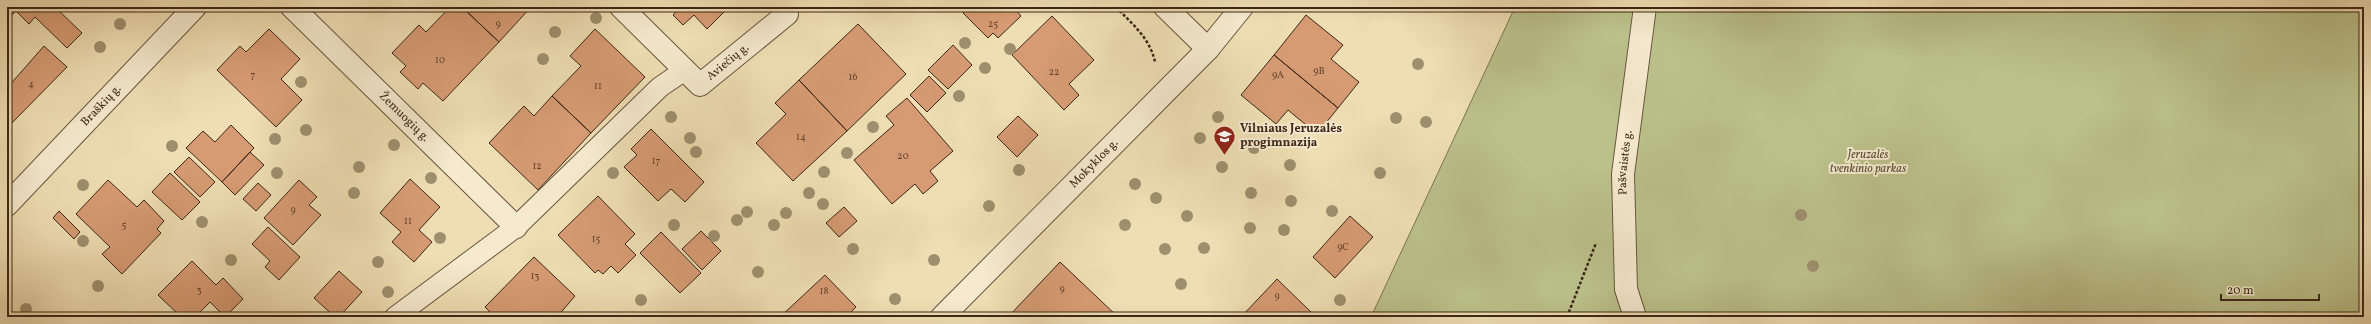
<svg xmlns="http://www.w3.org/2000/svg" width="2371" height="324" viewBox="0 0 2371 324" font-family="Vollkorn,serif">
  <rect width="100%" height="100%" fill="#efdeb3"/>
  <filter id="stains"><feTurbulence type="fractalNoise" baseFrequency=".005" numOctaves="4"/><feColorMatrix values="0 0 0 0 .2 0 0 0 0 .09 0 0 0 0 .02 0 0 0 .5 -.17"/></filter>
  <radialGradient id="worn" r=".72"><stop offset=".6" stop-color="#630" stop-opacity="0"/><stop offset="1" stop-color="#630" stop-opacity=".3"/></radialGradient>
  <path fill="#bbc18b" stroke="#7b7452" d="M1515,7H2364V317H1371Z"/>
  <path fill="#d69b73" stroke="#3b2719" d="M7,7H41L43,9L45,7H55L82,33L67,48L35,17L29,24L16,11L7,20Z
    M371,7H390L385,12L381,7L376,12Z
    M450,7H462L499,42L443,101L423,83L418,89L400,72L406,66L392,53L419,25L426,32Z
    M462,7H531L499,42Z
    M681,7H729L707,29L694,15L683,25L673,15Z
    M970,7H1017L1016,10L1021,16L998,38L993,33L988,38L963,13Z
    M1306,15L1343,45L1331,59L1359,82L1338,108L1274,55Z
    M1052,16L1094,60L1069,84L1079,95L1064,110L1012,55Z
    M858,24L906,74L847,131L799,80Z
    M269,29L300,59L281,79L302,100L276,127L217,70L240,46L246,52Z
    M595,29L645,77L591,133L552,96L581,66L570,56Z
    M953,45L972,65L948,89L928,70Z
    M44,46L67,67L7,128V88Z
    M1274,55L1338,108L1317,134L1288,110L1276,124L1241,95Z
    M929,76L946,93L927,112L910,95Z
    M799,80L847,131L793,181L756,143L786,114L775,103Z
    M552,96L591,133L538,190L489,143L524,106L534,116Z
    M907,98L953,151L930,171L938,181L923,194L915,184L892,204L854,160L894,125L886,116Z
    M1018,116L1038,135L1017,157L997,137Z
    M231,125L254,148L222,182L186,148L203,131L215,142Z
    M651,129L704,182L685,202L671,189L658,201L624,167L637,155L631,149Z
    M250,152L264,165L235,195L222,182Z
    M189,157L215,182L200,197L174,172Z
    M170,173L200,202L182,220L152,192Z
    M410,179L440,207L419,230L432,242L414,262L392,242L401,232L380,213Z
    M108,180L137,207L144,200L164,221L157,229L161,233L122,274L102,254L110,247L76,214Z
    M299,180L317,197L309,205L321,215L293,245L264,218Z
    M258,183L271,195L256,211L243,199Z
    M598,196L635,234L625,244L636,255L618,273L611,266L603,274L598,270L595,273L558,235Z
    M844,207L857,221L839,237L826,223Z
    M59,211L80,232L74,239L53,218Z
    M1350,216L1373,237L1335,278L1313,257Z
    M268,227L300,257L279,280L265,267L270,261L252,244Z
    M701,231L721,251L702,270L682,249Z
    M661,232L701,273L680,293L640,253Z
    M534,257L575,296L557,317H495L485,307Z
    M192,261L216,285L223,278L243,299L225,317L210,302L195,317H181L158,295Z
    M1060,262L1118,317H1008Z
    M339,271L362,292L339,317H335L314,298Z
    M825,275L856,307L846,317H780Z
    M1277,279L1311,312L1306,317H1241Z
    M638,312L643,317H633Z"/>
  <g fill="none" stroke-linecap="round" stroke-linejoin="round">
    <defs>
      <path id="lane" d="M395,317L516,227L660,87L685,70"/>
      <g id="street">
        <path id="s1" d="M292,7L516,227"/>
        <path id="s2" d="M621,7L700,85L787,14"/>
        <path d="M1165,7L1208,49"/>
        <path id="s3" d="M7,205L195,7"/>
        <path id="s4" d="M942,317L1208,49L1242,7"/>
        <path id="s5" d="M1635,317L1626,289L1623,174L1645,7"/>
      </g>
    </defs>
    <use href="#lane" stroke="#685540" stroke-width="22"/>
    <use href="#street" stroke="#685540" stroke-width="24"/>
    <path stroke="#3b2719" stroke-width="2.5" stroke-dasharray="3 2" stroke-linecap="butt" d="M1116,7C1132,24 1150,38 1155,62
      M1567,317L1596,243"/>
    <use href="#lane" stroke="#f5eace" stroke-width="20"/>
    <use href="#street" stroke="#f5eace" stroke-width="22"/>
  </g>
  <g fill="#9e8f6e">
    <circle cx="596" cy="18" r="6"/>
    <circle cx="120" cy="24" r="6"/>
    <circle cx="555" cy="32" r="6"/>
    <circle cx="965" cy="43" r="6"/>
    <circle cx="100" cy="47" r="6"/>
    <circle cx="1010" cy="49" r="6"/>
    <circle cx="543" cy="59" r="6"/>
    <circle cx="1418" cy="64" r="6"/>
    <circle cx="985" cy="68" r="6"/>
    <circle cx="301" cy="82" r="6"/>
    <circle cx="959" cy="96" r="6"/>
    <circle cx="671" cy="117" r="6"/>
    <circle cx="1218" cy="117" r="6"/>
    <circle cx="1396" cy="118" r="6"/>
    <circle cx="1426" cy="122" r="6"/>
    <circle cx="873" cy="127" r="6"/>
    <circle cx="306" cy="130" r="6"/>
    <circle cx="690" cy="138" r="6"/>
    <circle cx="1200" cy="138" r="6"/>
    <circle cx="275" cy="139" r="6"/>
    <circle cx="394" cy="145" r="6"/>
    <circle cx="172" cy="146" r="6"/>
    <circle cx="1254" cy="148" r="6"/>
    <circle cx="696" cy="152" r="6"/>
    <circle cx="847" cy="153" r="6"/>
    <circle cx="1290" cy="165" r="6"/>
    <circle cx="359" cy="167" r="6"/>
    <circle cx="1222" cy="167" r="6"/>
    <circle cx="1019" cy="170" r="6"/>
    <circle cx="824" cy="172" r="6"/>
    <circle cx="277" cy="173" r="6"/>
    <circle cx="613" cy="173" r="6"/>
    <circle cx="1380" cy="173" r="6"/>
    <circle cx="431" cy="178" r="6"/>
    <circle cx="1135" cy="184" r="6"/>
    <circle cx="83" cy="185" r="6"/>
    <circle cx="354" cy="193" r="6"/>
    <circle cx="809" cy="193" r="6"/>
    <circle cx="1251" cy="193" r="6"/>
    <circle cx="1156" cy="198" r="6"/>
    <circle cx="1291" cy="201" r="6"/>
    <circle cx="823" cy="204" r="6"/>
    <circle cx="989" cy="206" r="6"/>
    <circle cx="1332" cy="211" r="6"/>
    <circle cx="747" cy="212" r="6"/>
    <circle cx="786" cy="213" r="6"/>
    <circle cx="1801" cy="215" r="6"/>
    <circle cx="1187" cy="216" r="6"/>
    <circle cx="737" cy="220" r="6"/>
    <circle cx="202" cy="222" r="6"/>
    <circle cx="674" cy="225" r="6"/>
    <circle cx="774" cy="225" r="6"/>
    <circle cx="1125" cy="225" r="6"/>
    <circle cx="1250" cy="228" r="6"/>
    <circle cx="1284" cy="230" r="6"/>
    <circle cx="714" cy="236" r="6"/>
    <circle cx="440" cy="238" r="6"/>
    <circle cx="83" cy="241" r="6"/>
    <circle cx="1204" cy="248" r="6"/>
    <circle cx="853" cy="249" r="6"/>
    <circle cx="1165" cy="249" r="6"/>
    <circle cx="231" cy="260" r="6"/>
    <circle cx="934" cy="260" r="6"/>
    <circle cx="378" cy="262" r="6"/>
    <circle cx="1813" cy="266" r="6"/>
    <circle cx="758" cy="272" r="6"/>
    <circle cx="1181" cy="284" r="6"/>
    <circle cx="98" cy="286" r="6"/>
    <circle cx="388" cy="292" r="6"/>
    <circle cx="895" cy="299" r="6"/>
    <circle cx="641" cy="300" r="6"/>
    <circle cx="1340" cy="300" r="6"/>
    <circle cx="26" cy="309" r="6"/>
  </g>
  <defs>
    <symbol id="school-pin" viewBox="-11 -11 22 30"><path d="M0 17L-7.5 6A9.5 9.5 0 1 1 7.5 6Z" fill="#8f2418" stroke="#f5eace"/><path d="M0-5L7-2L0 1L-7-2ZM-4 1L0 2.5L4 1V4Q0 6-4 4Z" fill="#fff"/></symbol>
  </defs>
  <g fill-rule="evenodd">
    <use href="#school-pin" x="1212" y="124" width="25" height="34"/>
  </g>
  <g text-anchor="middle" dominant-baseline="central" stroke-width="4" stroke-linejoin="round" paint-order="stroke">
    <g font-size="10" fill="#624430">
      <text x="498" y="24">9</text>
      <text x="993" y="24">25</text>
      <text x="440" y="60">10</text>
      <text x="1319" y="71">9B</text>
      <text x="1054" y="72">22</text>
      <text x="253" y="75">7</text>
      <text x="1278" y="75">9A</text>
      <text x="853" y="77">16</text>
      <text x="31" y="84">4</text>
      <text x="598" y="86">11</text>
      <text x="801" y="137">14</text>
      <text x="903" y="156">20</text>
      <text x="656" y="161">17</text>
      <text x="537" y="166">12</text>
      <text x="293" y="210">9</text>
      <text x="408" y="221">11</text>
      <text x="124" y="225">5</text>
      <text x="596" y="239">15</text>
      <text x="1343" y="247">9C</text>
      <text x="535" y="276">13</text>
      <text x="1062" y="289">9</text>
      <text x="199" y="290">3</text>
      <text x="824" y="291">18</text>
      <text x="1277" y="296">9</text>
    </g>
    <g font-size="12" fill="#3b2719" stroke="#f5eace">
      <text stroke="none"><textPath href="#s2" startOffset="147">Aviečių g.</textPath></text>
      <text stroke="none"><textPath href="#s3" startOffset="137">Braškių g.</textPath></text>
      <text stroke="none"><textPath href="#s1" startOffset="157">Žemuogių g.</textPath></text>
      <text stroke="none"><textPath href="#s5" startOffset="156">Pašvaistės g.</textPath></text>
      <text stroke="none"><textPath href="#s4" startOffset="216">Mokyklos g.</textPath></text>
    </g>
    <g font-size="12" font-weight="bold" fill="#3b2719" stroke="#f5eace" text-anchor="start">
      <text x="1240" y="129">Vilniaus Jeruzalės<tspan x="1240" dy="14">progimnazija</tspan></text>
    </g>
    <g font-size="12" font-style="italic" fill="#5b4e36" stroke="#f5eace">
      <text x="1868" y="155">Jeruzalės<tspan x="1868" dy="14">tvenkinio parkas</tspan></text>
    </g>
  </g>
  <rect width="2371" height="324" fill="none" stroke="#efdeb3" stroke-width="24"/>
  <rect x="8" y="8" width="2355" height="308" fill="none" stroke="#3b2719" stroke-width="2"/>
  <rect x="12" y="12" width="2347" height="300" fill="none" stroke="#3b2719"/>
  <path d="M2221 294v6h98v-6" fill="none" stroke="#3b2719" stroke-width="2"/>
  <text x="2227" y="294" font-size="12" fill="#3b2719" stroke="#f5eace" stroke-width="3" paint-order="stroke">20 m</text>
  <rect width="100%" height="100%" filter="url(#stains)"/>
  <rect width="100%" height="100%" fill="url(#worn)"/>
</svg>
